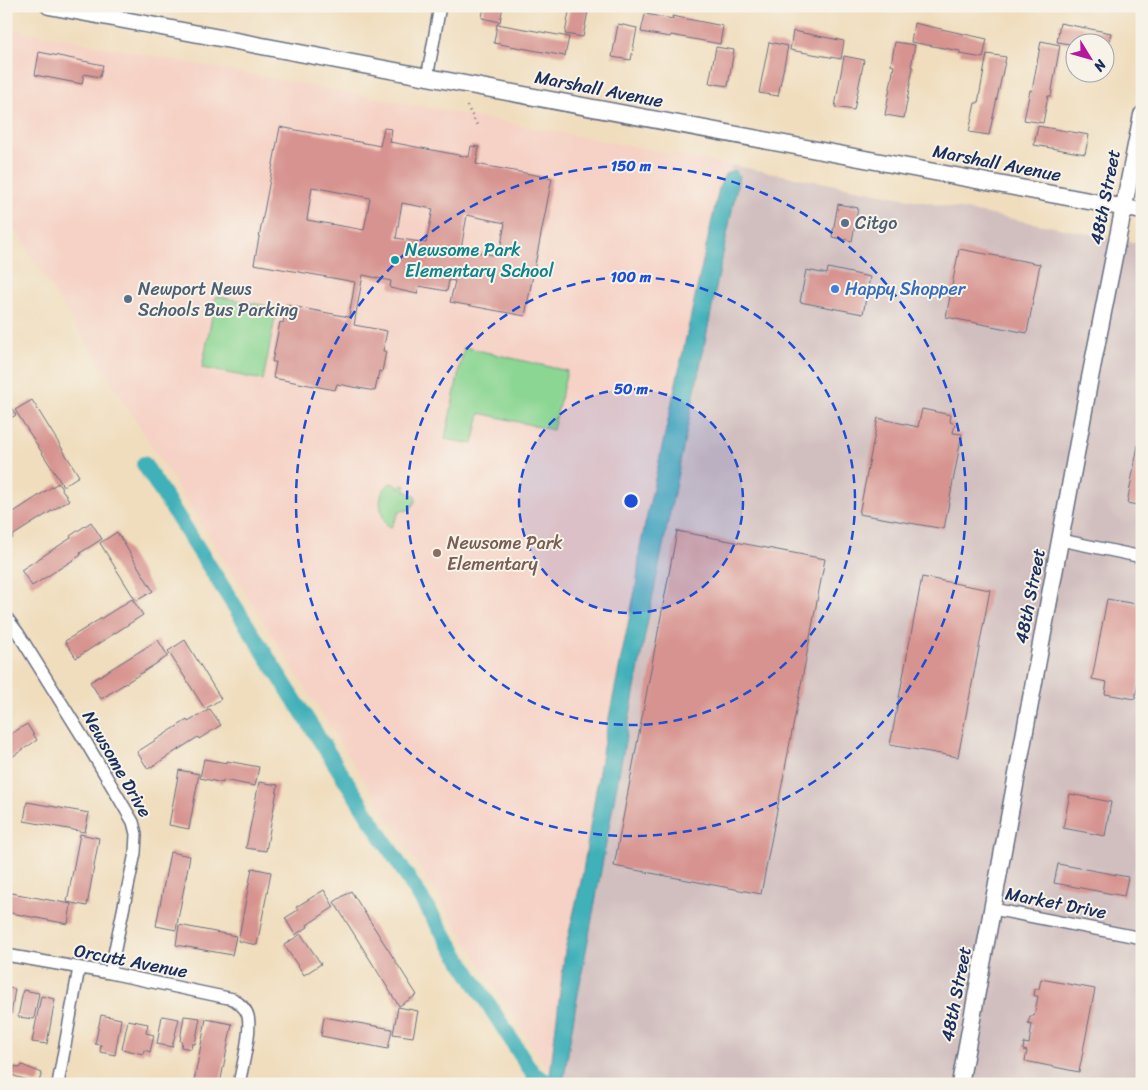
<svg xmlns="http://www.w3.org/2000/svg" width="1148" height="1090" viewBox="0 0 1148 1090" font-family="Sriracha,sans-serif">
  <rect width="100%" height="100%" fill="#f7f3e8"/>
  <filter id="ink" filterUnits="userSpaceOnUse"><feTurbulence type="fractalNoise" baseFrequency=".02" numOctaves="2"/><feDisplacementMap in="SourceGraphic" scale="10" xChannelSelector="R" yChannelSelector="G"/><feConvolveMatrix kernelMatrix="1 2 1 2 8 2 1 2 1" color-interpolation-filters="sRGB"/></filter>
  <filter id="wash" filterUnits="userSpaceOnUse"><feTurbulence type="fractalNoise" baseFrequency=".0096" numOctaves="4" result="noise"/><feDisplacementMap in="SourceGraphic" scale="20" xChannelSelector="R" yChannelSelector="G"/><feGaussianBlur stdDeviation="1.12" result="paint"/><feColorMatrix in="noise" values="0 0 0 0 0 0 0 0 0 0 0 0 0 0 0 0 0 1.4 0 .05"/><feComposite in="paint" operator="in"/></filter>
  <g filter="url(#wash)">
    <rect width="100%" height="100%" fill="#f0ddbd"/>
    <path fill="#f6d1c5" d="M6,28L731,165L664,497L557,1084L6,216Z"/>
    <path fill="#d1bfbf" d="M731,165L1142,244V1084H556L664,497Z"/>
    <path fill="#8bd693" stroke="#538278" d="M216,296L277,308L263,380L202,368Z
      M464,347L567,371L553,430L480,413L473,444L445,439Z
      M390,483L397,485L400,489L402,485L406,486L404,490L415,496L416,500L410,510L400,511L391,527H389C385,524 385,521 383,517C379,502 378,494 390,483Z"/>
    <path fill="#40b0b9" stroke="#2e708c" d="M734,170L739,176L646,629L575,1010L563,1084H549L565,950L582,877L603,747L637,580L640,547L719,188L725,174Z"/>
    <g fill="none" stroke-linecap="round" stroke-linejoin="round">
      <path stroke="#40b0b9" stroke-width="16" d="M144,464L533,1074L549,1083"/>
    </g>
    <g id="blocks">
      <path fill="#d7938f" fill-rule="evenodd" d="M484,6H503L500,22L482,18Z
        M570,6H589L583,37L565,34Z
        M645,14L673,19L672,16L723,26L720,44L671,35L670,37L641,32Z
        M914,23L987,39L983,58L960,54V51L911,42Z
        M1060,23L1111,33L1107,52L1106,51V42H1076V45L1057,42Z
        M497,24L569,37L565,56L494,43Z
        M618,24L637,28L631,60L612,57Z
        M793,31L844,41L841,59L790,50Z
        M1041,41L1060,45L1051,96H1048L1043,123L1024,120L1030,90L1032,91Z
        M769,42L788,46L778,96L759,93Z
        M895,42L915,45L911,67H913L904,118L885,115L894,66L891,65Z
        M716,47L734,50L728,86L709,83Z
        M39,52L103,65L100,77L84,74L82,84L35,75Z
        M987,54L1006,57L989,135L969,132L975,103H978Z
        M844,56L864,60L854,110L835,107Z
        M1038,126L1089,135L1085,154L1034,145Z
        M280,127L380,146L384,128L392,129L390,142L469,157L471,146L479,147L476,164L552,178L525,316L450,302L455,281L449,280L447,291L419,286L417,294L390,288L391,281L363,275L354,325L387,331L383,351H386L382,372L379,371L375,391L337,384L335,390L273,378L276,362H272L280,322L283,323L286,305L349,317L355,282L254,264ZM312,187L370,198L364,230L307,220ZM402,203L433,209L426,243L396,238ZM467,215L505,223L499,256L461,249Z
        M838,204L858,208L852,241L832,237Z
        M959,249L1040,264L1027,333L946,317Z
        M828,268L870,277L863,314L800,302L806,270L827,274Z
        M6,400L16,415L6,421Z
        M32,400L79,476L63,486L15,410Z
        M922,409L951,415L950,422L955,424L953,433L962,434L944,529L859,514L878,418L918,427Z
        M1141,430H1142V506L1127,503Z
        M58,483L69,500L12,536L13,538L6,543V517Z
        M91,522L102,539L80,553L81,555L32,586L21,570L71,538L70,536Z
        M677,531L825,559L761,894L614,866Z
        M117,532L153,591L136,601L100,543Z
        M922,577L990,590L958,757L890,745Z
        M132,599L143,615L76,658L65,641Z
        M1107,599L1142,605V664L1135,699L1105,694L1107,682L1092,679Z
        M158,640L168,656L101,699L90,682Z
        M185,640L221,699L205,709L168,651Z
        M210,709L221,725L199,739L198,737L148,769L137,752L187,720L188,722Z
        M27,724L37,740L9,759L6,757V737Z
        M204,759L227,763V761L259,767L255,786L223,780V783L200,778Z
        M179,770L199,774L189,829L169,825Z
        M259,782L278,785L266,851L246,848Z
        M1070,794L1111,802L1105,836L1063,828Z
        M27,802L89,813L85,832L24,821Z
        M80,834L99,838L87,906L67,902Z
        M170,852L190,856L176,930L156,926Z
        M1058,864L1128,877L1124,896L1054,883Z
        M252,868L271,872L257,945L238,941Z
        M324,890L334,907L307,925L308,927L295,935L285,918L298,910L296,907Z
        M351,891L417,995L399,1006L334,902Z
        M6,892L71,904L68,924L6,912Z
        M179,925L236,936L232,955L176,945Z
        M301,934L321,964L304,975L284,945Z
        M1041,979L1095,989L1079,1072L1025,1061L1027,1051L1023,1050L1024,1043L1029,1044L1032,1024L1028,1023L1030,1016H1034L1038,996H1034L1035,989H1039Z
        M6,988L15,989L11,1014H6Z
        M23,990L39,993L34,1019L18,1017Z
        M41,996L55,999L47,1044L32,1042Z
        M398,1007L418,1011L413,1037L393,1034Z
        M101,1015L121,1019L115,1055L100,1052L101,1045L95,1044Z
        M162,1016L179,1019L172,1047L157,1044Z
        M184,1016L200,1018L195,1044H192L191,1049L181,1047L182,1042L180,1041Z
        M324,1017L392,1029L388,1049L321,1036Z
        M206,1019L232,1024L220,1084L194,1081Z
        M128,1020L148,1024L146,1033L154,1035L150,1052L144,1050L143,1054L122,1049Z
        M22,1065L42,1073L38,1084L12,1075L15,1066L20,1068Z"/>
    </g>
  </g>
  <g filter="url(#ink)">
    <use href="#blocks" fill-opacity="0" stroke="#666c7f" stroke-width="1"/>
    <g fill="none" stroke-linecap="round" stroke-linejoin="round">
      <defs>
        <path id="street" d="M427,78L440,6
          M1061,540L1142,557
          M6,617L18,633L87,744L133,822L136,834L135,853L110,973
          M993,909L1142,938
          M6,955L110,973L233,999C239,1003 246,1008 248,1016C252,1031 242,1067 239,1084
          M58,1084L79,968"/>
        <path id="secondary" d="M49,6L1142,211
          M960,1084L1089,383L1142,115"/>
      </defs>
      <use href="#street" stroke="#666c7f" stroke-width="14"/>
      <use href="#secondary" stroke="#666c7f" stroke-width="19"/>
      <path stroke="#666c7f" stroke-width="2.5" stroke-dasharray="1 4" stroke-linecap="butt" d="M467,106L477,125V128"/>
      <use href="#street" stroke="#fff" stroke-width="11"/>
      <use href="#secondary" stroke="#fff" stroke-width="16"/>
    </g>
  </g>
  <circle cx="631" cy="501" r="112" fill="#1d4ed8" fill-opacity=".12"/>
  <g fill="none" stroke="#1d4ed8" stroke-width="2.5" stroke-dasharray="9 6">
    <circle cx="631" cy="501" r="112"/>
    <circle cx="631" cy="501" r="224"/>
    <circle cx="631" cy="501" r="335"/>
  </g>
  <g fill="#5c6f8a" stroke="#f7f3e8" stroke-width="2">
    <circle cx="845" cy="223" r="5"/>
    <circle cx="128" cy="299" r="5"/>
  </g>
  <circle fill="#0f9aa8" stroke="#f7f3e8" stroke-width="2" cx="395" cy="260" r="5"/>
  <circle fill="#3f7fe0" stroke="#f7f3e8" stroke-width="2" cx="835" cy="289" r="5"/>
  <circle fill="#8d6e63" stroke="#f7f3e8" stroke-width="2" cx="437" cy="553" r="5"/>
  <g text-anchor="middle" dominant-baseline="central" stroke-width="4" stroke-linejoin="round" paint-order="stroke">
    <g font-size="18" fill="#1b2f5e" stroke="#f7f3e8">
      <text transform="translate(599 89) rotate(11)">Marshall Avenue</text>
      <text transform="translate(997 163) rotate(11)">Marshall Avenue</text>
      <text transform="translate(1105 197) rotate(-79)">48th Street</text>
      <text transform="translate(1030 596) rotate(-79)">48th Street</text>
      <text transform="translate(117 764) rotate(60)">Newsome Drive</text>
      <text transform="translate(1056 903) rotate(11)">Market Drive</text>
      <text transform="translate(131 961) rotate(11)">Orcutt Avenue</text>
      <text transform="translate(956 994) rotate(-79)">48th Street</text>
    </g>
    <g font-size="18" fill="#4e5e75" stroke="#f7f3e8" text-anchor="start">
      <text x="855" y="223">Citgo</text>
      <text x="138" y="289">Newport News<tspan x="138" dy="21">Schools Bus Parking</tspan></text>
    </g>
    <g font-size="18" fill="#0d838f" stroke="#f7f3e8" text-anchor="start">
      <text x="405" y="250">Newsome Park<tspan x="405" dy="21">Elementary School</tspan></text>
    </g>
    <g font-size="18" fill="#366cbe" stroke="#f7f3e8" text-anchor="start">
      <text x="845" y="289">Happy Shopper</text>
    </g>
    <g font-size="18" fill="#785e54" stroke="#f7f3e8" text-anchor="start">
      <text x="447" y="543">Newsome Park<tspan x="447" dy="21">Elementary</tspan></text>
    </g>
  </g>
  <circle cx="631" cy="501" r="8" fill="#1d4ed8" stroke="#f7f3e8" stroke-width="2.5"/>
  <g font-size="15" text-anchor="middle" font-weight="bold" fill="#1d4ed8" stroke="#f7f3e8" stroke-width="4" stroke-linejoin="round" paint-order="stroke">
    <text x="631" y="171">150 m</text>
    <text x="631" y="282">100 m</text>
    <text x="631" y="394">50 m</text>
  </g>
  <rect width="1148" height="1090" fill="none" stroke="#f7f3e8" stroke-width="25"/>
  <g transform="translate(1090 58) rotate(127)"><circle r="24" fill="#f7f3e8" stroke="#9fa5b1"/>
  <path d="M0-4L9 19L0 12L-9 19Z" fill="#b5179e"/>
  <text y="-8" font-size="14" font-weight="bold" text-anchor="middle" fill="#1b2f5e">N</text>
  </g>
</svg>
